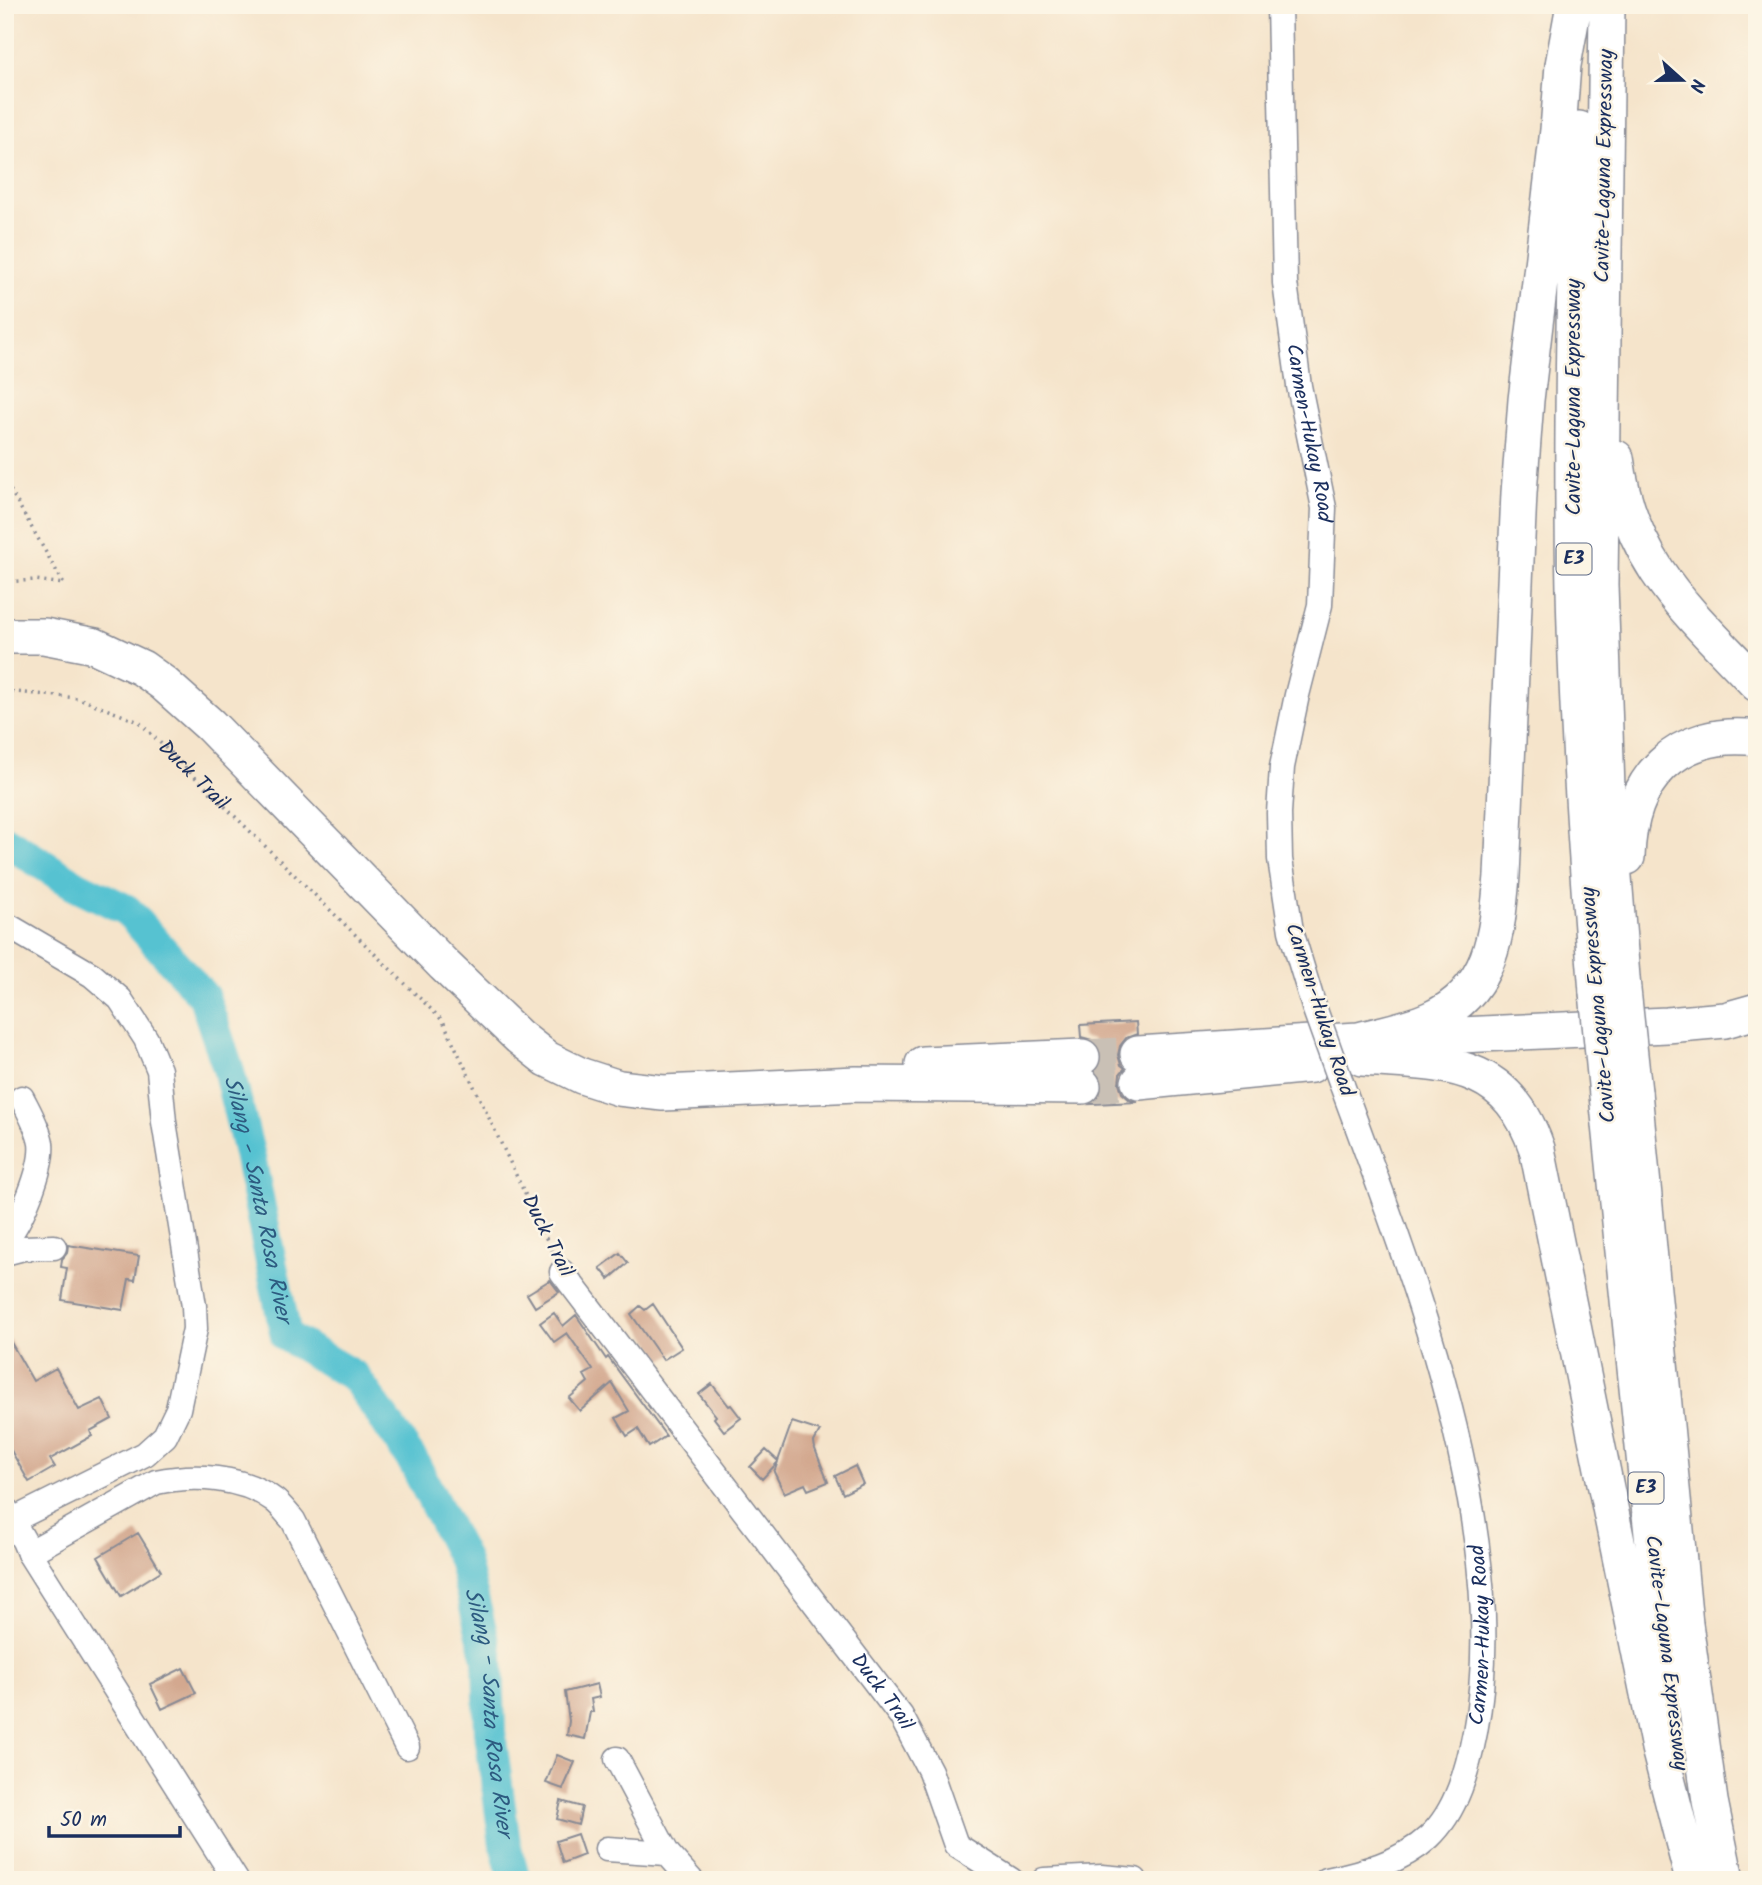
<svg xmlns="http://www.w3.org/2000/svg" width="1762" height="1885" viewBox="0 0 1762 1885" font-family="Kalam,sans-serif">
  <rect width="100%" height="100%" fill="#fcf5e5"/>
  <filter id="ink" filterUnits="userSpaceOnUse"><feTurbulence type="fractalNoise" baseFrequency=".0143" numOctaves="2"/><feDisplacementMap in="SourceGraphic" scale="14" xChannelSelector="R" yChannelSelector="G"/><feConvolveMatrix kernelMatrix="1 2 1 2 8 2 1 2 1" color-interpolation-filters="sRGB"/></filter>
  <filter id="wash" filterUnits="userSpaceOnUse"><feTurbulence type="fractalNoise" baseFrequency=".00686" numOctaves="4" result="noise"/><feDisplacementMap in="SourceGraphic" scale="28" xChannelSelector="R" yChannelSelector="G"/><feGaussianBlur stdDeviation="1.57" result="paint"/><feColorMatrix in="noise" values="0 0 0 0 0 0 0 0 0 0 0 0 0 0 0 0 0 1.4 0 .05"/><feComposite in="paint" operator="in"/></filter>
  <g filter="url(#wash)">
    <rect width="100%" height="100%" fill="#f5e4cb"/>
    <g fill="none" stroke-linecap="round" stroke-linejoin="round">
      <path stroke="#57c2d1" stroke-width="32" id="s1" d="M5,841L74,884L127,910L204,997L228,1068L249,1153L286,1336L355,1377L413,1461L463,1559L488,1658L490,1733L505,1844L515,1880"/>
    </g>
    <g id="blocks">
      <path fill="#d3a88f" d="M1136,1022L1137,1034L1126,1038L1120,1046L1118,1055L1121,1065L1125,1068L1120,1074L1119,1083L1122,1093L1130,1100L1138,1102L1090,1104L1100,1097L1103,1087L1101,1077L1096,1071L1100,1066L1102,1055L1099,1047L1092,1040L1081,1037L1080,1025Z
        M68,1245L139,1256L135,1280L129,1279L123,1310L62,1300L67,1268L61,1267L62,1259L67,1253Z
        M620,1253L628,1263L609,1279L600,1268Z
        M550,1280L559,1292L535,1307L527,1294Z
        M653,1304L682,1348L663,1360L631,1314L640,1306L645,1310Z
        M554,1313L563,1326L576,1315L606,1359L608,1357L666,1436L649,1447L638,1429L627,1436L616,1418L629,1411L612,1383L580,1411L569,1398L588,1382L584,1375L593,1370L567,1333L554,1342L540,1323Z
        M5,1332L33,1381L56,1368L79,1410L102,1399L112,1419L90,1431L92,1436L50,1459L55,1467L29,1482L5,1440Z
        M712,1384L729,1406L731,1405L741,1418L724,1431L714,1418L716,1416L699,1394Z
        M792,1422L820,1431L814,1442L815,1449L828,1482L808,1490L805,1484L784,1493L774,1472L778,1462L762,1479L750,1467L766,1450L778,1461Z
        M855,1466L863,1484L843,1494L835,1476Z
        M138,1533L161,1571L121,1596L98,1557Z
        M183,1668L196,1693L162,1709L150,1684Z
        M597,1684L600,1697L591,1699L593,1712H590L585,1739L567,1735L569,1721L565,1692Z
        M557,1755L575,1762L563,1789L546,1783Z
        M561,1801L582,1807L578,1825L557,1819Z
        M577,1834L584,1855L563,1863L556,1841Z"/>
    </g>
  </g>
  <g filter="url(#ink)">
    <use href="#blocks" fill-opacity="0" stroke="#888a94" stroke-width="2"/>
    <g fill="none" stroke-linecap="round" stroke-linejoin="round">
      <path stroke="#c9c0b5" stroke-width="35" stroke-dasharray="35 18" stroke-linecap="butt" d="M1082,1057L1138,1054
        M1083,1086L1139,1082"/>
      <defs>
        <g id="minor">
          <path id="s3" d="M1279,5L1285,283L1299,386L1324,508L1320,605L1297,695L1282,767L1279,813L1280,859L1291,931L1314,1007"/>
          <path d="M5,924L92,975L120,999L146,1039L159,1070L164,1122L194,1306L195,1329L178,1409L165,1436L145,1454L5,1524"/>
          <path d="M5,1240C21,1223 44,1167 41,1143C38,1127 29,1112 22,1098"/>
          <path d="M5,1253L24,1248L54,1247"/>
          <path id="s4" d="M562,1272L901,1716L930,1771L956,1845L1011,1880"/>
          <path d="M5,1508L24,1541L29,1553L236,1880"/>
          <path d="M29,1553L156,1482C193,1474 242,1476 274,1500C281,1505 287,1514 293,1520L407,1747"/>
          <path d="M617,1759L667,1853"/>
          <path d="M607,1849L667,1853L691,1880"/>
          <path d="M1044,1880L1102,1877L1135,1880"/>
          <path id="s5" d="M1327,1880C1361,1873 1402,1862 1429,1837C1457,1811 1468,1768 1475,1732C1490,1653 1483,1573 1469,1495C1443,1352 1392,1221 1342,1085"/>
        </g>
        <path id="highway" d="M1607,5L1600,585L1607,789L1623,990
          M1579,129C1574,282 1571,436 1574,590C1577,724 1586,858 1597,992
          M1616,458C1630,564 1688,611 1757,684
          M5,636H44L95,646L142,668L163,683L210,725L444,965L519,1037L547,1059L582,1076L619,1088L663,1093L856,1084L1083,1086
          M1627,857C1629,779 1676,728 1757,738
          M1358,1040C1382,1034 1409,1029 1431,1019C1492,991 1497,935 1502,876L1519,493L1526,400L1558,130L1563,65L1574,5
          M1138,1054L1358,1040L1667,1025L1725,1020L1757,1011
          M1362,1058C1444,1064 1506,1058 1537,1149L1659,1748L1693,1880
          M923,1064L1082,1057
          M1139,1082L1311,1065
          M1634,1092L1685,1624L1710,1801L1726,1880
          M1607,1095L1668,1690"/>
      </defs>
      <use href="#minor" stroke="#888a94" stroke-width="27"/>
      <use href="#highway" stroke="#888a94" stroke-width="38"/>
      <g stroke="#888a94" stroke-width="3.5" stroke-dasharray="2 5" stroke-linecap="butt">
        <path d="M5,119L10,5"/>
        <path d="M5,470L8,486L64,584L35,580L5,582"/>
        <path id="s2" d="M5,691L78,698L139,722L443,1021L554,1255"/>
      </g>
      <use href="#minor" stroke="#fff" stroke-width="24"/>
      <use href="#highway" stroke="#fff" stroke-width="35"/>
      <defs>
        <path id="minor-bridge" d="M1314,1007L1342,1085"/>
        <path id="highway-bridge" d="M1623,990L1634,1092
          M1597,992L1607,1095"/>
      </defs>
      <use href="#minor-bridge" stroke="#888a94" stroke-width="27" stroke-linecap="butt"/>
      <use href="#highway-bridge" stroke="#888a94" stroke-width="38" stroke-linecap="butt"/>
      <use href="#minor-bridge" stroke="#fff" stroke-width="24"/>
      <use href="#highway-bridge" stroke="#fff" stroke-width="35"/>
    </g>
  </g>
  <g text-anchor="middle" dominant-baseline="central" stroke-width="5" stroke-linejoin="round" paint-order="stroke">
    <g fill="#fcf5e5" stroke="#5e6a86" stroke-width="2">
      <rect x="1556.5" y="543.5" width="35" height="31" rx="5"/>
      <rect x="1628.5" y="1472.5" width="35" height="31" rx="5"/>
    </g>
    <g font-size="19" font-weight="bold" fill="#1b2f5e">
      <text x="1574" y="559">E3</text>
      <text x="1646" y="1488">E3</text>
    </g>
    <g font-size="21" fill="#1b2f5e" stroke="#fcf5e5">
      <text transform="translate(1605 166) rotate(-89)">Cavite-Laguna Expressway</text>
      <text transform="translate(1574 397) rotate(-90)">Cavite–Laguna Expressway</text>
      <text stroke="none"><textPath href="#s3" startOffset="430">Carmen-Hukay Road</textPath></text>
      <text stroke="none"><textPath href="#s2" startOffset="215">Duck Trail</textPath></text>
      <text transform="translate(1599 1005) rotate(-95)">Cavite–Laguna Expressway</text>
      <text transform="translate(1319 1010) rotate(72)">Carmen-Hukay Road</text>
      <text transform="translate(547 1236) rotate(63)">Duck Trail</text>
      <text stroke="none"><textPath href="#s5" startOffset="326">Carmen-Hukay Road</textPath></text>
      <text transform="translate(1666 1653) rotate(83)">Cavite–Laguna Expressway</text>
      <text stroke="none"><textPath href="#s4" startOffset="528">Duck Trail</textPath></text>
    </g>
    <g font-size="23" font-style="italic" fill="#2d5b80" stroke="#fcf5e5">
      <text stroke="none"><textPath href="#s1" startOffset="466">Silang - Santa Rosa River</textPath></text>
      <text stroke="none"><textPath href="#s1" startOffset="1054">Silang - Santa Rosa River</textPath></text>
    </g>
  </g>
  <rect width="1762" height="1885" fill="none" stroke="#fcf5e5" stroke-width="28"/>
  <g transform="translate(1682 80) rotate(111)" stroke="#fcf5e5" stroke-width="5" paint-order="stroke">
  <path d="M0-5L12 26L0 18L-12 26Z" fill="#1b2f5e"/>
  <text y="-10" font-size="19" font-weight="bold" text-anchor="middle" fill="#1b2f5e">N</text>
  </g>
  <path d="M49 1826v10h131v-10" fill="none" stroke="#1b2f5e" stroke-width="3.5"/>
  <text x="60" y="1826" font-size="21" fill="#1b2f5e" stroke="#fcf5e5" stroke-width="5" paint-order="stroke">50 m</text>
</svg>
